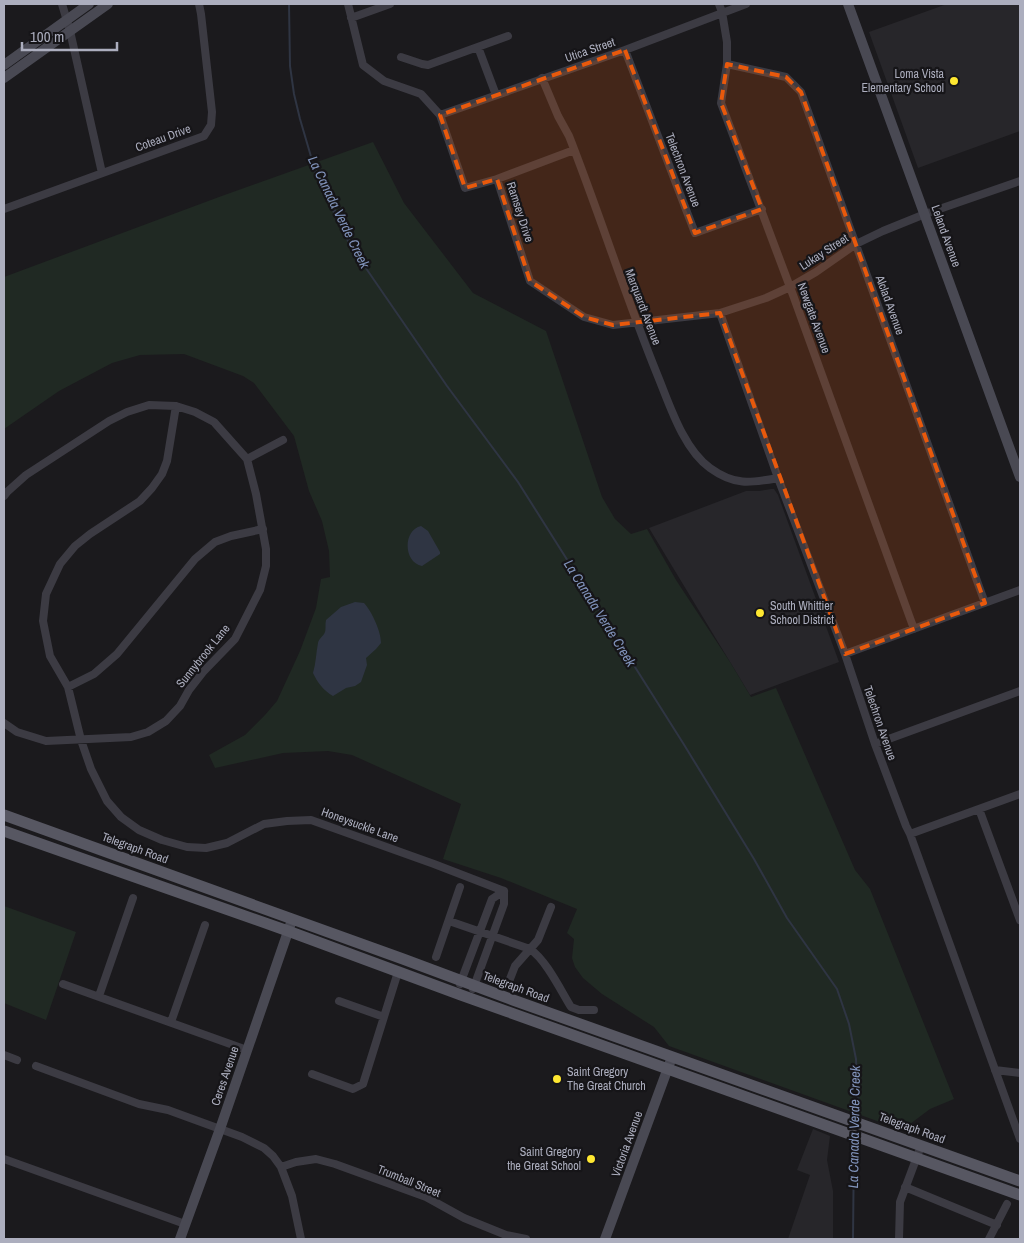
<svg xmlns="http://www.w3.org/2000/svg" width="1024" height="1243" viewBox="0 0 1024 1243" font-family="'Archivo Narrow',sans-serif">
  <rect width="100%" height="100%" fill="#1b1a1d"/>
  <path fill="#27262a" d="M947,4H1020V131L918,168L869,32Z
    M771,489H774L778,495L839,662L750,695L649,528L746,491H759Z
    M813,1129L830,1136L827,1160L833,1191V1239H788L810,1175L797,1170Z"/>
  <path fill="#202923" d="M373,142L404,203L473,293L546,331L602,497L615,519L631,534L647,529L676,580L730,662L751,697L776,688L855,870L870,889L954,1099L930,1109L902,1130L669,1046L654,1027L602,994L583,978L575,967L572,958L574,939L567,933L577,909L501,878L443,859L461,804L352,755L328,751L283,753L215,768L209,755L245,735L265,715L277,701L300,651L316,608L321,579L330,577L329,551L322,521L309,491L294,436L254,383L243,376L184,354L140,355L112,363L59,391L4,429V277L219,197Z
    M4,906L76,932L46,1020L4,1003Z"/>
  <path fill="#2f3543" d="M313,165L329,201L350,242L348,243L337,221L311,166Z
    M421,526L428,531L440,552V554L422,566C403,562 403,530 421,526Z
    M355,602L364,603C372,612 381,631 381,643L376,649L366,658L367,665L361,682L355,686L346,688L333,696C324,691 317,682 313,673C316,663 316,653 318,643C319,638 323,637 325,632C326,629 325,624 326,620L341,607Z"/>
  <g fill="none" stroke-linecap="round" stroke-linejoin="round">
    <path stroke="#2f3543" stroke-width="2" d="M289,4L290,66L294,94L300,119L312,160L337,215L361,261L447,386L518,482L683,743L754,859L787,918L837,989L849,1024L856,1059L858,1105L856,1117
      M853,1239L854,1139"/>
    <path stroke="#3c3b43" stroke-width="8" d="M62,4L70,31L102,173
      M348,4L363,65L384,81L421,94L440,115L465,188L497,179L530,281L584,317L613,325L720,313L766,298L790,287L816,272L856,244L883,231L925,214L1020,181
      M719,4L722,12L727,42V64L721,103L793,295L914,629
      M351,18L390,4
      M478,47L496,95
      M625,50L695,233L762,209
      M401,57L422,64L428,65L508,36
      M727,64L786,77L801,92L985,603
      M542,78L558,116L569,136C600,215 625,295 657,374C669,403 683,449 710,468C735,486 750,483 778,478
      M440,115L625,50L746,4
      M497,179L574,150
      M4,209L204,136L211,125L212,112L201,14L199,4
      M720,313L778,478L845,654L875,744L906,826L910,834L1020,1139
      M176,406L167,461L162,474L152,488L140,501L90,534L75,546L60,564L46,594L43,621L50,656L68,687L81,740L91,769L107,801L121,817L139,830L162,840L187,847L206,848L227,843L264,824L287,821L311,820L434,864L504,891
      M247,459L283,440
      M4,496L7,492L26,475L109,421L127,412L149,405L176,406L195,412L214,422L247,459L256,494L266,549V566L260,590L235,639L203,672L189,690L180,706L166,721L148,732L131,737L46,741L17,732L4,723
      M845,654L1020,590
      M68,687L94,674L117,654L195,559L215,542L231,536L263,529
      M875,744L1020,691
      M979,809L1020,920
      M910,834L1020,794
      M449,921L530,949C546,960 560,989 571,1007L579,1010H594
      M436,957L460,887
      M63,984L247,1050
      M460,984L492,899L504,891
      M508,984L515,966L538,940L551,907
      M473,989L504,904V891
      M99,996L133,898
      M339,1001L384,1017
      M171,1022L205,925
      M4,1055L17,1060
      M36,1066L139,1104L168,1110L242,1137L264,1148L273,1156L281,1167L292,1196L301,1239
      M995,1070L1020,1073
      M312,1074L353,1089L363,1084L398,972
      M4,1159L185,1224
      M281,1167L296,1162L316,1159L335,1164L426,1197L464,1218L506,1235L526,1239
      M905,1187L997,1225
      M899,1239L900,1202L921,1146
      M989,1239L1007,1204"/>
    <path stroke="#494953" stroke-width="10" d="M848,4L1020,477
      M4,65L89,4
      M4,78L108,4
      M180,1239L220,1129L292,920
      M605,1239L672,1057"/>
    <path stroke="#575762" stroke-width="11" d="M4,815L403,959L513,1000L1020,1181
      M4,831L288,931L461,995L1020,1195"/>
  </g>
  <path fill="#e8590c" fill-opacity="0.2" stroke="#e8590c" stroke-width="4" stroke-dasharray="10 6" stroke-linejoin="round" d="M625,50L695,233L762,209L721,103L727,64L786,77L801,92L985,603L845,654L720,313L613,325L584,317L530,281L497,179L465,188L440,115Z"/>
  <g fill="#ffe831" stroke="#161518" stroke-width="2">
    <circle cx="954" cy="81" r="5"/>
    <circle cx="760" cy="613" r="5"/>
    <circle cx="557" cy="1079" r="5"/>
    <circle cx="591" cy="1159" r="5"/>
  </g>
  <g text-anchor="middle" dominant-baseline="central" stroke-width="4.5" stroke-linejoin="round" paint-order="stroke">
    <g font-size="12" fill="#acaebe" stroke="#161518">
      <text transform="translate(590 50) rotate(-19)">Utica Street</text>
      <text transform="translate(163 138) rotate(-20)">Coteau Drive</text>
      <text transform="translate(683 170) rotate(69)">Telechron Avenue</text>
      <text transform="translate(520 212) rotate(72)">Ramsey Drive</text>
      <text transform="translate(946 236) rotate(70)">Leland Avenue</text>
      <text transform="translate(824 252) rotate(-33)">Lukay Street</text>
      <text transform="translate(890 305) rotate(70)">Alclad Avenue</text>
      <text transform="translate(643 307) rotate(69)">Marquardt Avenue</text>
      <text transform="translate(814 318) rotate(70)">Newgate Avenue</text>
      <text transform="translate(203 656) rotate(-51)">Sunnybrook Lane</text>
      <text transform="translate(880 723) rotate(71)">Telechron Avenue</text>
      <text transform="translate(360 825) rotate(20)">Honeysuckle Lane</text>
      <text transform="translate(135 848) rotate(20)">Telegraph Road</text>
      <text transform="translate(516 987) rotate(20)">Telegraph Road</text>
      <text transform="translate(225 1076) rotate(-71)">Ceres Avenue</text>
      <text transform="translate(912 1128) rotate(20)">Telegraph Road</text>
      <text transform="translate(627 1144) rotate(-70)">Victoria Avenue</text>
      <text transform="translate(409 1181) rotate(22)">Trumball Street</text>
    </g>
    <g font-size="12" fill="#acaebe" stroke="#161518" text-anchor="end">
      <text x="944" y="74">Loma Vista<tspan x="944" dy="14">Elementary School</tspan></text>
      <text x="770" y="606" text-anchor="start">South Whittier<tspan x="770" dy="14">School District</tspan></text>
      <text x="567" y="1072" text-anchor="start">Saint Gregory<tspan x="567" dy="14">The Great Church</tspan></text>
      <text x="581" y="1152">Saint Gregory<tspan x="581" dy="14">the Great School</tspan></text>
    </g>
    <g font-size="14" font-style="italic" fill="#8193bb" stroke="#161518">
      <text transform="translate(339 212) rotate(64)">La Canada Verde Creek</text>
      <text transform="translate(600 613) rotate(58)">La Canada Verde Creek</text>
      <text transform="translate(854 1127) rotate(-89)">La Canada Verde Creek</text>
    </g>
  </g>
  <rect width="1024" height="1243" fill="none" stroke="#acaebe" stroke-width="10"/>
  <path d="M22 42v8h95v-8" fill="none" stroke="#acaebe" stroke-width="2.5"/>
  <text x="30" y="42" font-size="15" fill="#acaebe" stroke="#161518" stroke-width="4" paint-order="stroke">100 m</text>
</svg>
